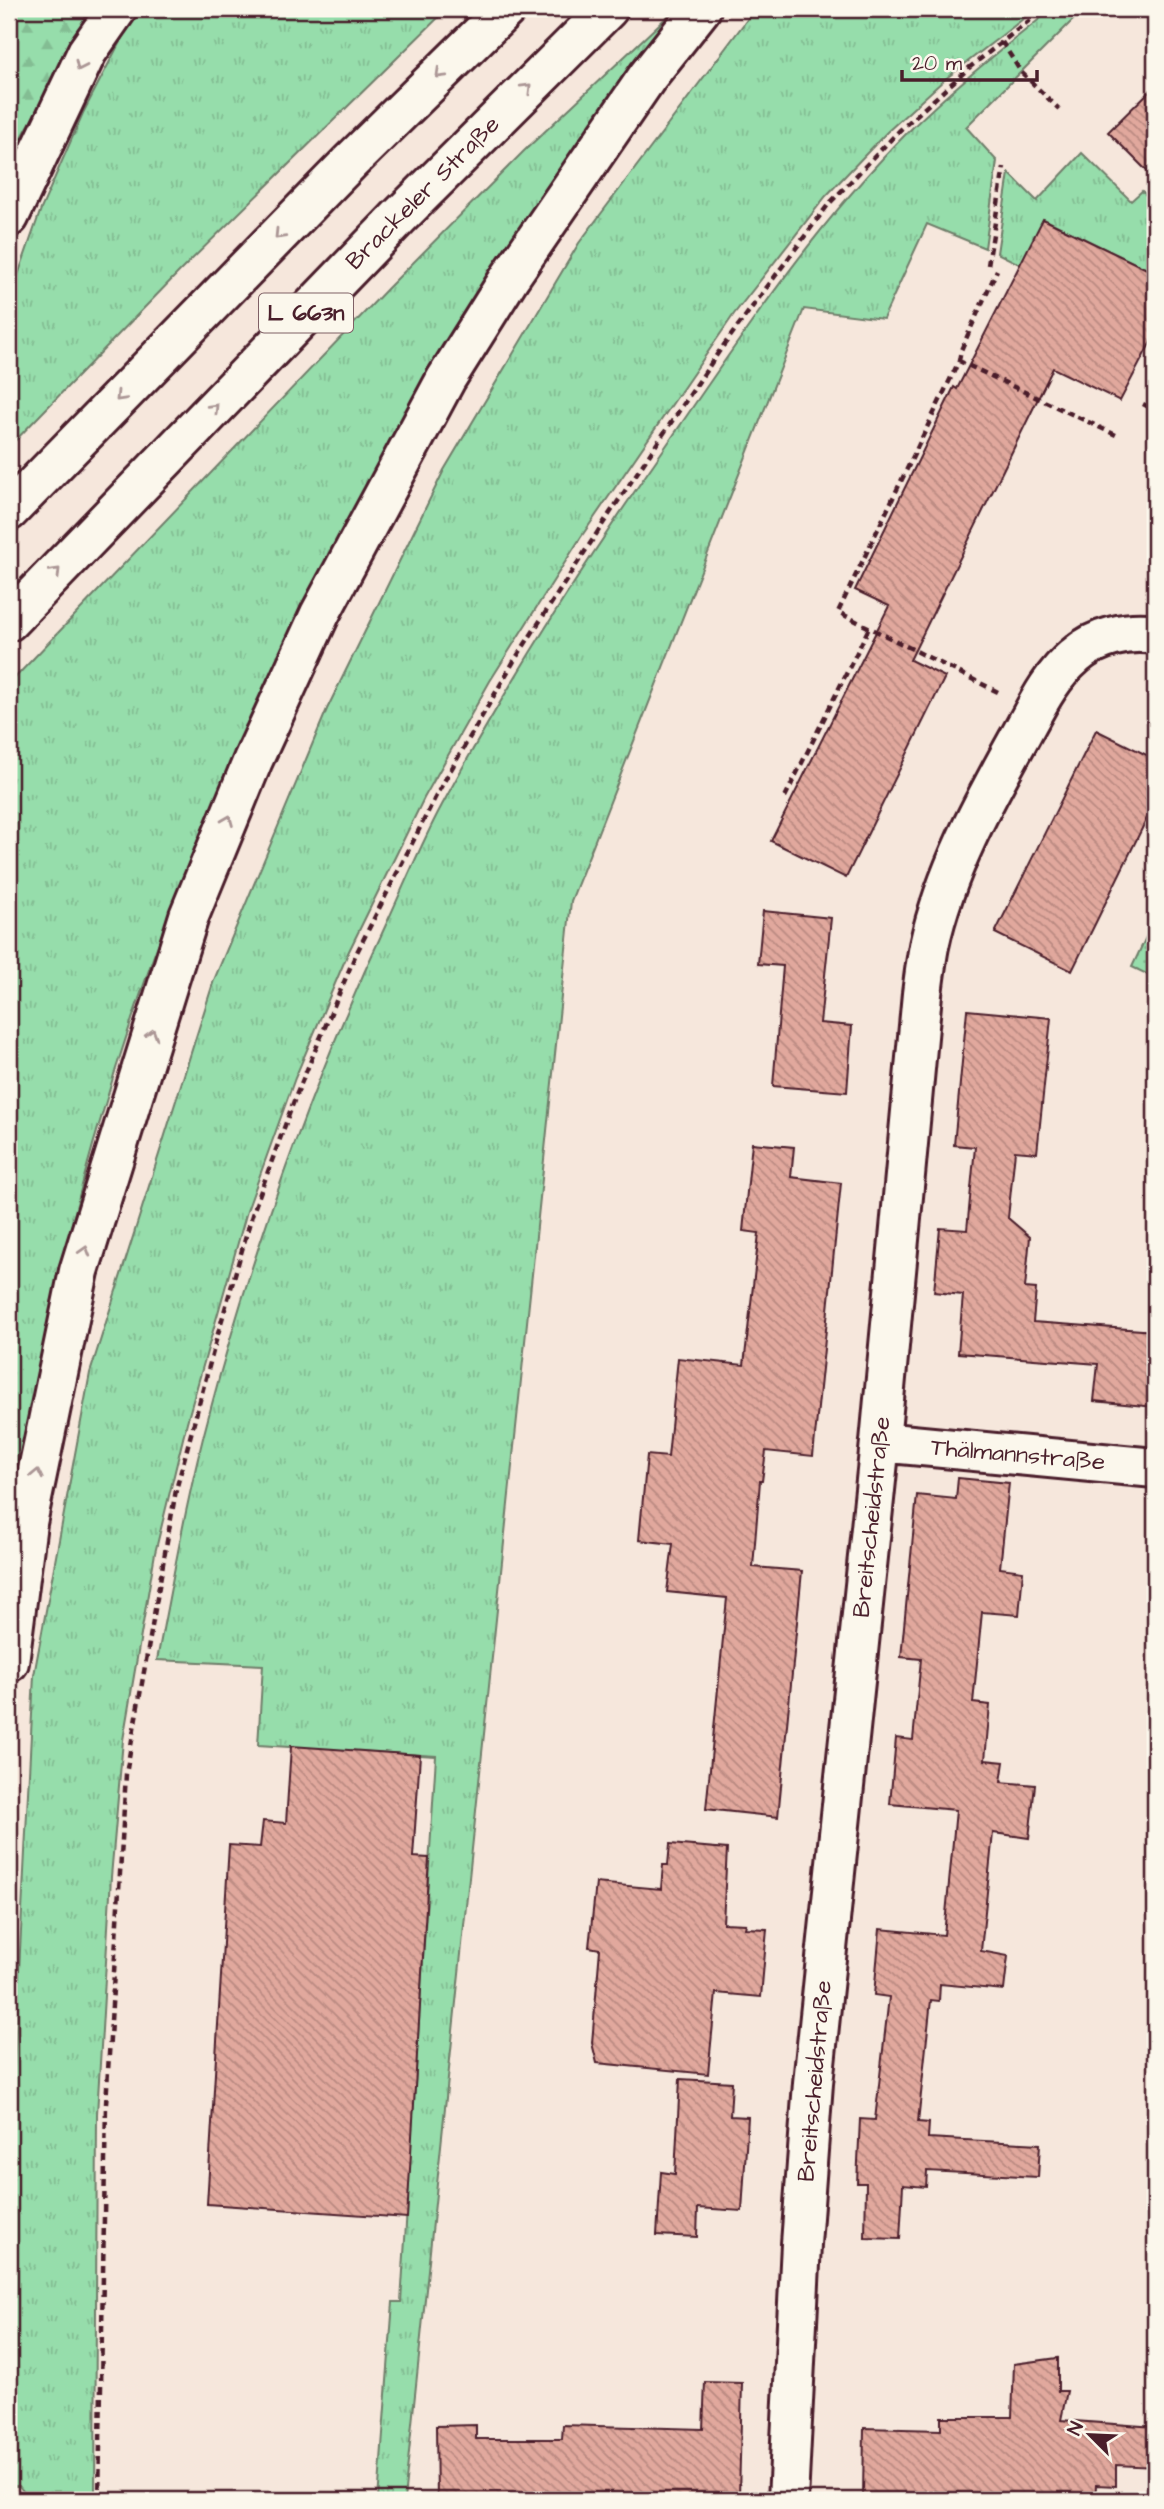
<svg xmlns="http://www.w3.org/2000/svg" width="1164" height="2509" viewBox="0 0 1164 2509" font-family="'Architects Daughter',sans-serif">
  <defs>
    <pattern id="grass-tufts" width="24" height="20" patternUnits="userSpaceOnUse" patternTransform="scale(1.75)"><rect width="24" height="20" fill="#96ddab"/><path d="M3 7l-1-3M5 7V3M7 7l1-3M15 17l-1-3M17 17v-4M19 17l1-3" fill="none" stroke="#83bd93"/></pattern>
    <pattern id="forest-firs" width="22" height="20" patternUnits="userSpaceOnUse" patternTransform="scale(1.75)"><rect width="22" height="20" fill="#96ddab"/><path d="M5 1l3.5 6h-7zM16 11l3.5 6h-7z" fill="#83bd93"/></pattern>
    <pattern id="park-dots" width="8" height="8" patternUnits="userSpaceOnUse" patternTransform="scale(1.75)"><rect width="8" height="8" fill="#96ddab"/><path d="M2 2h.1M6 6h.1" fill="none" stroke="#83bd93" stroke-width="1.8" stroke-linecap="round"/></pattern>
    <pattern id="building-back-hatch" width="6" height="6" patternUnits="userSpaceOnUse" patternTransform="scale(1.75)"><rect width="6" height="6" fill="#e1a89d"/><path d="M-1 5l2 2M0 0l6 6M5-1l2 2" fill="none" stroke="#b88880"/></pattern>
  </defs>
  <rect width="100%" height="100%" fill="#f6e7dc"/>
  <filter id="ink" filterUnits="userSpaceOnUse"><feTurbulence type="fractalNoise" baseFrequency=".0143" numOctaves="2"/><feDisplacementMap in="SourceGraphic" scale="14" xChannelSelector="R" yChannelSelector="G"/><feConvolveMatrix kernelMatrix="1 2 1 2 8 2 1 2 1" color-interpolation-filters="sRGB"/></filter>
  <g filter="url(#ink)">
    <path fill="url(#grass-tufts)" stroke="#707e6b" stroke-width="2" d="M137,9H447L180,271L9,447V301L41,209L83,113Z
      M755,9H1036L944,80L887,132L826,196L734,314L581,537L490,681L424,798L348,953L295,1078L247,1211L187,1422L155,1553L123,1740L111,1877L97,2114L95,2500H30L19,2486H9V2167L34,1675L90,1373L214,980L327,709L444,470L579,243Z
      M1052,9H1084L966,127L997,161L985,248L927,224L883,319L804,309L571,901L404,2500H378L393,2302H401L436,1756L258,1745L263,1665L157,1660C173,1579 187,1496 209,1415C254,1245 314,1078 389,918C406,881 422,842 442,805C509,681 585,562 666,446C740,338 813,228 906,134C952,88 1002,49 1052,9Z
      M671,13C594,118 519,224 450,334C419,384 393,436 365,487C252,695 158,917 93,1145C59,1265 34,1387 9,1509V684L388,288L524,151Z
      M1082,153L1131,201L1142,191L1155,204V273L1044,219L1021,265L997,253L1009,173L1037,201Z"/>
    <path fill="url(#forest-firs)" stroke="#707e6b" stroke-width="2" d="M9,9H93L9,161Z"/>
    <path fill="url(#park-dots)" stroke="#707e6b" stroke-width="2" d="M1155,918V978L1132,967Z"/>
    <path fill="url(#building-back-hatch)" stroke="#4a1f2b" stroke-width="2" d="M1155,86V179L1108,132Z
      M1043,219L1155,273V334L1120,401L1053,368L910,660L945,677L846,878L771,841L889,606L855,590L954,387L957,389Z
      M1096,730L1155,759V802L1072,971L995,933Z
      M763,911L831,918L820,1023L852,1026L847,1092L773,1086L783,966L758,964Z
      M967,1010L1051,1018L1037,1153L1015,1151L1008,1218L1030,1237L1025,1288L1036,1289L1033,1322L1155,1331V1407L1094,1401L1098,1364L958,1353L963,1295L934,1292L940,1228L967,1230L975,1147L954,1145Z
      M752,1143L794,1147L791,1177L841,1183L813,1456L766,1451L762,1481H760L753,1567L802,1571L778,1817L706,1809L727,1598L667,1592L673,1544L639,1540L647,1455L668,1457L678,1358L744,1365L759,1233L743,1231Z
      M958,1478L1009,1483L1000,1568L1023,1571L1019,1615L982,1612L973,1703L990,1705L985,1760L1004,1762L1001,1782L1035,1785L1029,1838L993,1833L981,1951L1008,1956L1004,1990L940,1984L939,2001L931,2000L918,2122L929,2123L928,2138L1040,2144L1038,2177L927,2171L926,2187L903,2185L900,2239L865,2238L866,2183H857L860,2119L875,2120L889,1997L874,1995L880,1929L944,1935L956,1810L890,1804L896,1738L913,1740L921,1659L901,1657L917,1495L956,1499Z
      M291,1746L420,1755L413,1857L429,1858L407,2218L207,2204L229,1845L260,1847L263,1821L286,1823Z
      M670,1844L727,1849L723,1923L746,1924L745,1928L767,1929L761,1997L716,1993L708,2074L597,2063L592,2043L600,1949L589,1947L596,1883L661,1889L663,1865H668Z
      M680,2079L732,2082L730,2116L748,2117L742,2211L698,2208L697,2237L657,2235L661,2172L675,2174Z
      M1058,2358V2391H1067L1061,2420L1155,2427V2467L1116,2465V2486L1096,2485L1095,2500H880V2498H863L864,2428L941,2430V2417H1012L1014,2364Z
      M705,2382L742,2383L739,2496L692,2495V2500H437L436,2426L476,2425V2439H562L563,2425L703,2429Z"/>
    <g fill="none" stroke-linecap="round" stroke-linejoin="round">
      <defs>
        <path id="minor" d="M880,1442L1155,1468
          M788,2500L801,2244L813,2083L880,1442L922,994C924,978 926,962 929,946C945,872 982,805 1018,740C1035,710 1048,679 1075,656C1096,637 1128,630 1155,634"/>
        <path id="highway" d="M9,217L87,52L117,9
          M9,511L350,162L506,9
          M9,621L399,217L608,9
          M9,1662L27,1523L79,1271L189,916L253,760L320,614L446,379L510,277L648,76L701,9"/>
      </defs>
      <use href="#minor" stroke="#4a1f2b" stroke-width="44"/>
      <use href="#highway" stroke="#4a1f2b" stroke-width="44"/>
      <path stroke="#4a1f2b" stroke-width="4.5" stroke-dasharray="7 5" stroke-linecap="butt" d="M1002,42L1021,72L1059,109
        M988,265L1004,167
        M959,361L961,350L997,270
        M1143,404L1155,410
        M998,692L838,612L959,361L1120,437
        M785,797L869,628
        M99,2500L106,2104L126,1774L176,1490L215,1344L252,1215L295,1098L355,956L438,792L514,661L606,519L718,353L828,205L899,131L970,67L1044,9"/>
      <use href="#minor" stroke="#fbf7ec" stroke-width="38"/>
      <use href="#highway" stroke="#fbf7ec" stroke-width="38"/>
    </g>
    <defs><path id="oneway-chevron" d="M-2-3.5L2.5 0L-2 3.5" fill="none" stroke-width="1.6" stroke-linecap="round" stroke-linejoin="round" transform="scale(1.75)"/></defs>
    <g stroke="#ab9695">
      <use href="#oneway-chevron" transform="translate(80 66) rotate(115)"/>
      <use href="#oneway-chevron" transform="translate(440 74) rotate(136)"/>
      <use href="#oneway-chevron" transform="translate(527 88) rotate(-45)"/>
      <use href="#oneway-chevron" transform="translate(279 235) rotate(134)"/>
      <use href="#oneway-chevron" transform="translate(120 397) rotate(134)"/>
      <use href="#oneway-chevron" transform="translate(214 408) rotate(-46)"/>
      <use href="#oneway-chevron" transform="translate(56 572) rotate(-46)"/>
      <use href="#oneway-chevron" transform="translate(228 820) rotate(-68)"/>
      <use href="#oneway-chevron" transform="translate(152 1034) rotate(-73)"/>
      <use href="#oneway-chevron" transform="translate(85 1251) rotate(-73)"/>
      <use href="#oneway-chevron" transform="translate(37 1474) rotate(-78)"/>
    </g>
  </g>
  <g text-anchor="middle" dominant-baseline="central" stroke-width="6" stroke-linejoin="round" paint-order="stroke">
    <rect fill="#fbf7ec" stroke="#7f6065" stroke-width="2" x="259" y="293.5" width="94" height="39" rx="5"/>
    <g font-size="23" font-weight="bold" fill="#4a1f2b">
      <text x="306" y="313">L 663n</text>
    </g>
    <g font-size="24" fill="#4a1f2b" stroke="#fbf7ec">
      <text transform="translate(423 193) rotate(-45)">Brackeler Straße</text>
      <text transform="translate(1018 1455) rotate(5)">Thälmannstraße</text>
      <text transform="translate(872 1517) rotate(-84)">Breitscheidstraße</text>
      <text transform="translate(815 2081) rotate(-85)">Breitscheidstraße</text>
    </g>
  </g>
  <rect width="1164" height="2509" fill="none" stroke="#fbf7ec" stroke-width="35"/>
  <rect x="18" y="18" width="1129" height="2474" fill="none" stroke="#4a1f2b" stroke-width="2.5" filter="url(#ink)"/>
  <g transform="translate(1090 2435) rotate(294)" stroke="#fbf7ec" stroke-width="5" paint-order="stroke">
  <path d="M0-5L12 26L0 18L-12 26Z" fill="#4a1f2b"/>
  <text y="-10" font-size="19" font-weight="bold" text-anchor="middle" fill="#4a1f2b">N</text>
  </g>
  <path d="M902 70v10h135v-10" fill="none" stroke="#4a1f2b" stroke-width="3.5"/>
  <text x="912" y="70" font-size="21" fill="#4a1f2b" stroke="#fbf7ec" stroke-width="5" paint-order="stroke">20 m</text>
</svg>
